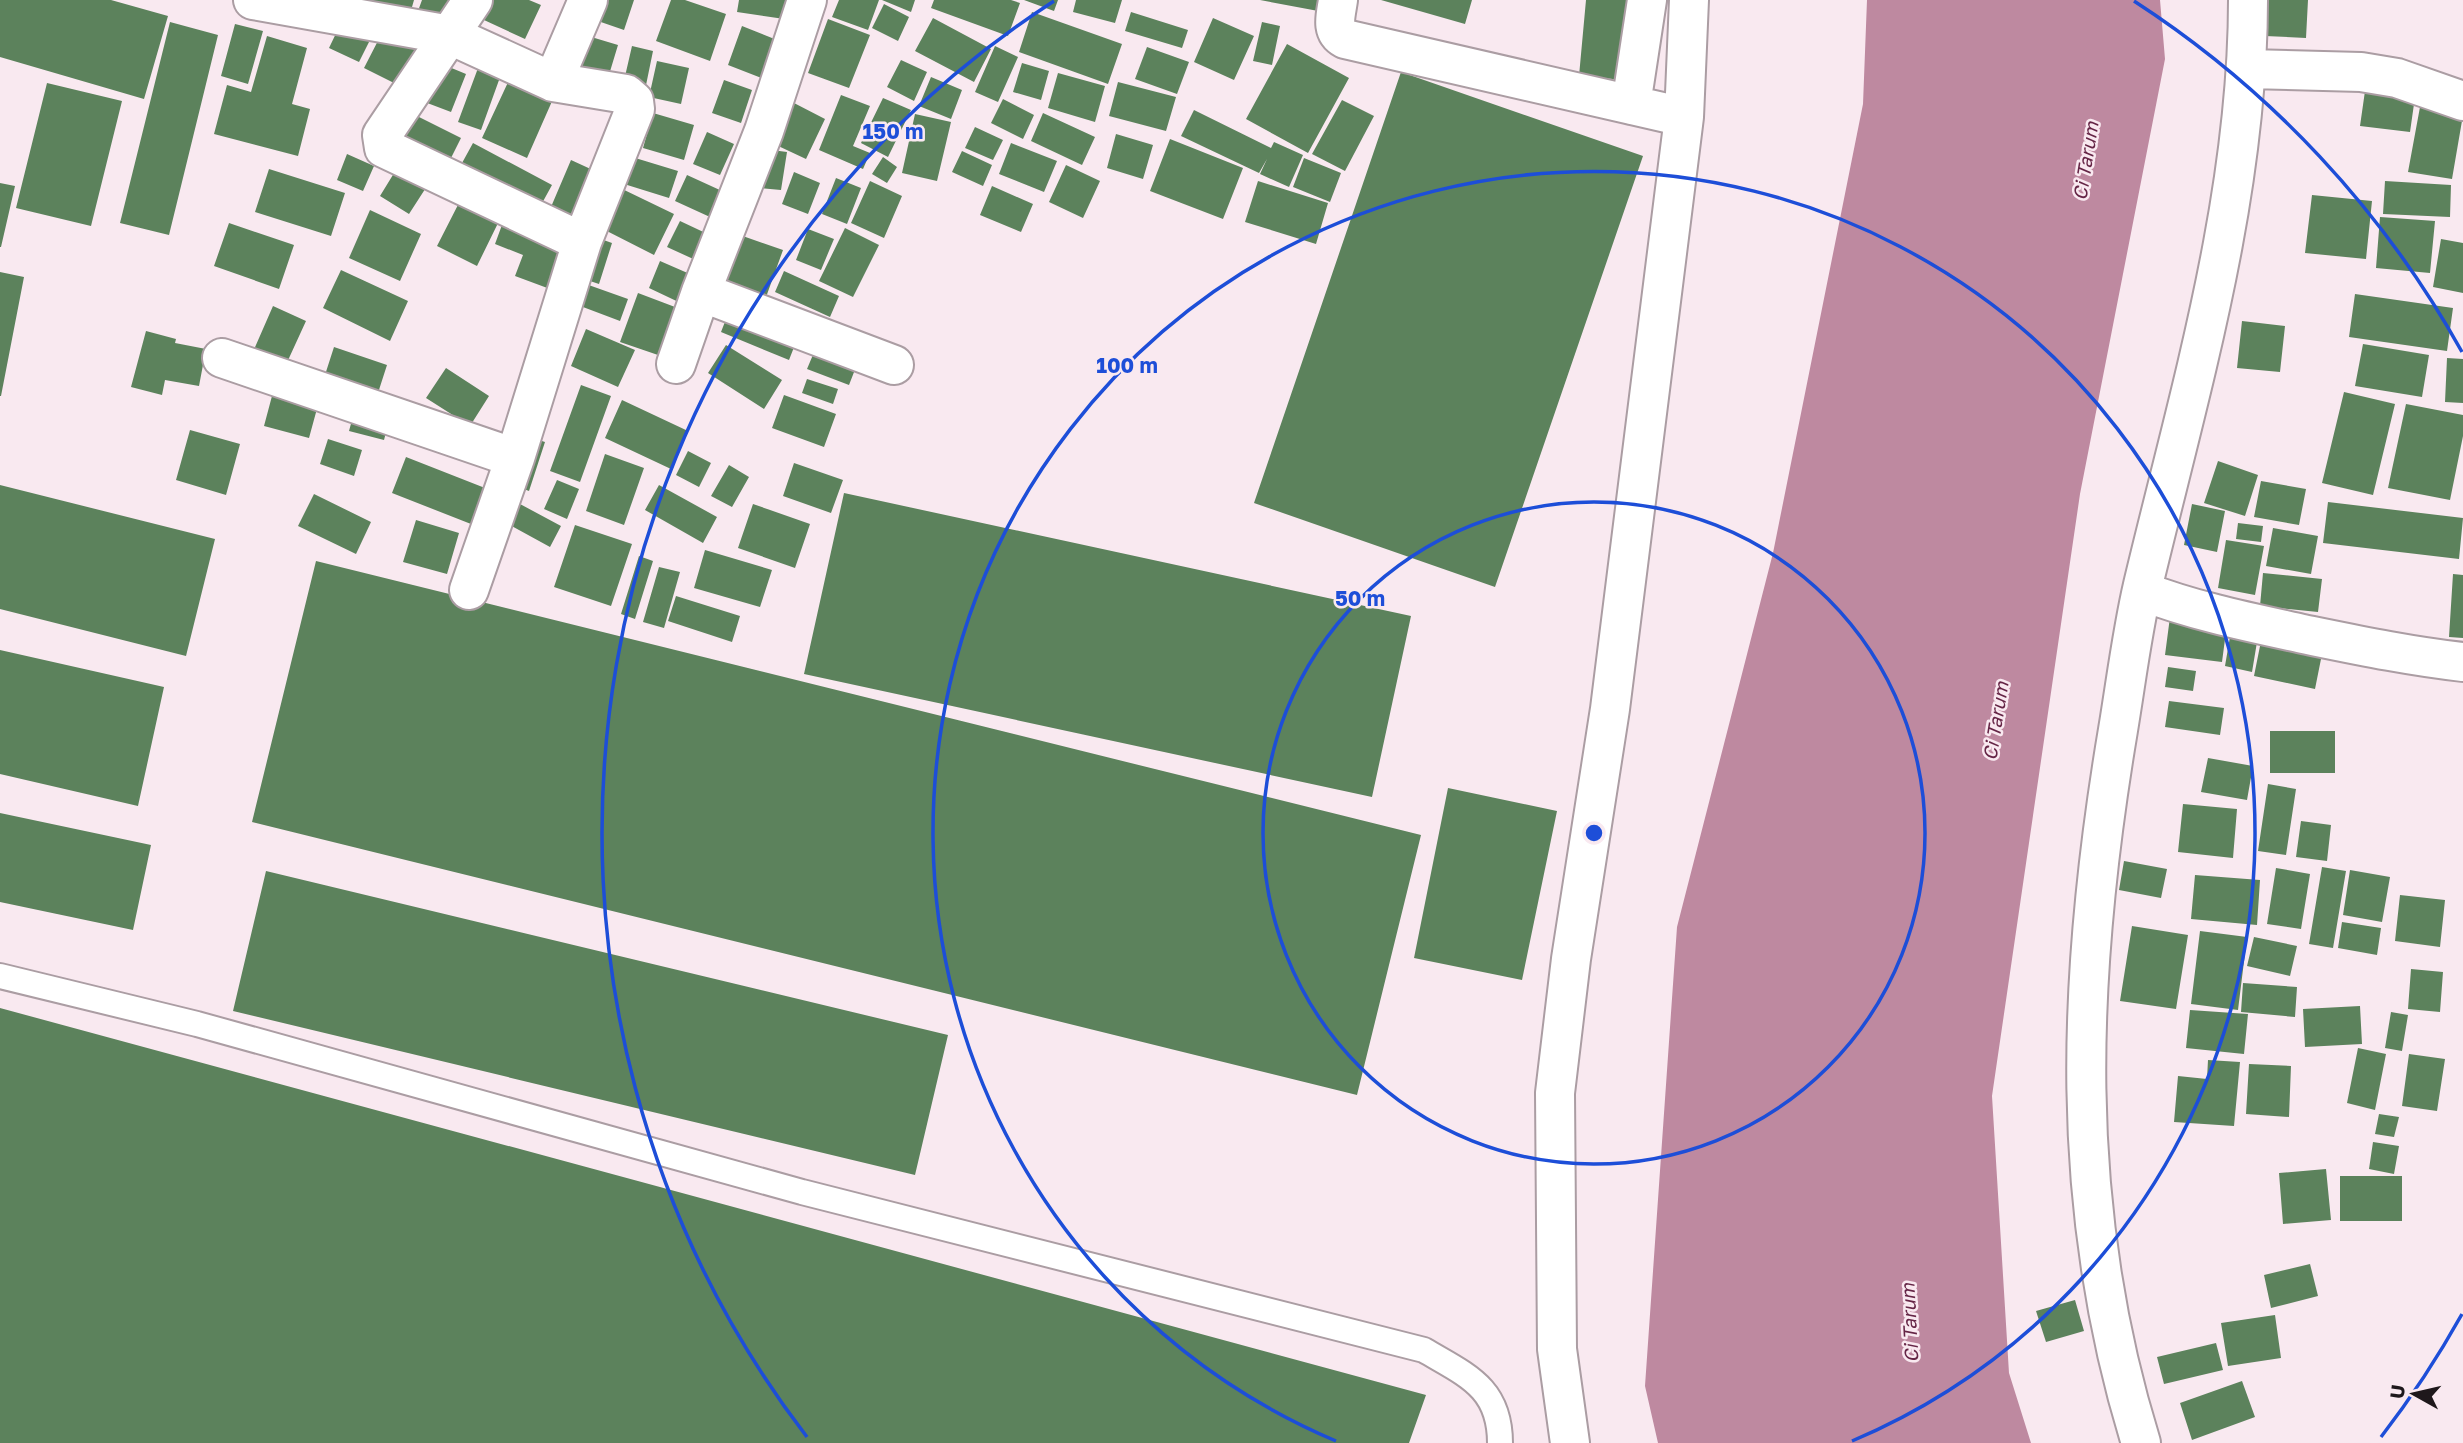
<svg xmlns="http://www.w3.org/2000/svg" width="2463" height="1443" viewBox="0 0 2463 1443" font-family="'Golos Text',sans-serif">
  <rect width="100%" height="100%" fill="#f9e9f0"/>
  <path fill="#be89a0" d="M1867,0H2160L2165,59L2080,494L1992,1096L2009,1373L2031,1443H1658L1645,1386L1677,927L1773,553L1863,104Z"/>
  <path fill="#5c825c" d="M0,0H111L168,16L144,99L0,57Z
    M371,0H414L410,14L370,4Z
    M422,0H462L454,23L418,11Z
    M477,0H529L541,5L525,39L471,14Z
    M602,0H634L624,30L595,20Z
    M671,0H685L726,14L710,61L656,41Z
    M739,0H793L791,20L737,12Z
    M839,0H879L868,30L832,17Z
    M882,0H915L911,12Z
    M934,0H1011L1020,3L1008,36L931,8Z
    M1024,0H1058L1054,11Z
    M1076,0H1122L1115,23L1073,12Z
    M1260,0H1331L1329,13Z
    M1381,0H1472L1465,24Z
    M1586,0H1632L1624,80L1579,76Z
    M2267,0H2308L2306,38L2265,36Z
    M884,4L909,17L898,41L872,28Z
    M1032,12L1122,44L1108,84L1019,52Z
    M1131,12L1188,30L1182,48L1125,31Z
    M933,18L991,49L974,82L915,51Z
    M1213,18L1254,36L1234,80L1194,62Z
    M828,19L870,35L849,88L808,73Z
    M170,22L218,35L169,235L120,223Z
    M1262,22L1280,26L1272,65L1253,61Z
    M341,23L371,38L359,62L329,48Z
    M235,24L263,31L248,84L221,76Z
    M742,26L787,44L772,82L728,65Z
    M383,31L425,52L406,89L364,68Z
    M578,33L618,45L605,88L565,76Z
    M267,36L307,48L292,104L310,109L298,156L214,134L227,85L251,92Z
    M1287,44L1349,78L1308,153L1246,119Z
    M632,46L653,51L645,90L623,85Z
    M995,46L1018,57L998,102L975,92Z
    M1147,47L1189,62L1177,94L1135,79Z
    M481,60L503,69L481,130L458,122Z
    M901,60L927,72L914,101L887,87Z
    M657,61L689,68L681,104L649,97Z
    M437,62L466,74L451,112L422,101Z
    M1022,63L1049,71L1041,100L1013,92Z
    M1401,72L1643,156L1495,587L1254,503Z
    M1058,73L1105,86L1095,122L1048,108Z
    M931,77L962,90L951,119L919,106Z
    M510,78L553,99L527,158L482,138Z
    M724,80L752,90L741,123L712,113Z
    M1118,82L1176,97L1166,131L1109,116Z
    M47,83L122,101L91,226L16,208Z
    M2366,84L2416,90L2410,132L2360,126Z
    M841,95L870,106L853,146L870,153L863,169L819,150Z
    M883,98L911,110L888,157L861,143Z
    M1003,99L1034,115L1023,139L991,123Z
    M1342,100L1374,116L1345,171L1312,154Z
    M794,103L825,119L806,159L774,144Z
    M2420,107L2463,115L2452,179L2408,172Z
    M1194,110L1271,148L1274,142L1303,155L1289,187L1260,174L1267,159L1259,173L1181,136Z
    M653,113L694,125L684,160L643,148Z
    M1043,113L1095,137L1082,165L1031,141Z
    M915,114L951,122L937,181L902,173Z
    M415,115L461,138L447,166L401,142Z
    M975,127L1003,140L993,160L965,148Z
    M707,132L734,144L720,175L693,164Z
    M1116,134L1153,145L1143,179L1107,168Z
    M1170,139L1243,168L1223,219L1150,191Z
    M473,143L552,185L535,216L456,174Z
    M1011,143L1057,161L1044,192L999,174Z
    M764,149L787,152L781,190L759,188Z
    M962,151L992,165L983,186L952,172Z
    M347,154L374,166L363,191L337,180Z
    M632,157L678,171L669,198L624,184Z
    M883,157L897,167L887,183L872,174Z
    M1304,158L1341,173L1330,202L1293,187Z
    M571,160L595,171L573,224L548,214Z
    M399,165L429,183L409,214L380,196Z
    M1066,165L1100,181L1083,218L1049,202Z
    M269,169L345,193L331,236L255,212Z
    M794,172L820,183L808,214L782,204Z
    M687,175L722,191L710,217L675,201Z
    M836,178L861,188L847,224L822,214Z
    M870,181L902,196L884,238L851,223Z
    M1258,181L1328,203L1316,244L1245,222Z
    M2385,181L2451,185L2450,217L2383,214Z
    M0,183L15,186L1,247H0Z
    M616,186L674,214L654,255L597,226Z
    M992,186L1033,204L1021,232L980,215Z
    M2312,195L2372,201L2366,259L2305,253Z
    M461,199L500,219L477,266L437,246Z
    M370,210L421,234L400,281L349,258Z
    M506,214L569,240L550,289L515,276L523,255L495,244Z
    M2380,217L2435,221L2430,273L2376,268Z
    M680,221L714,237L702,263L667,247Z
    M229,223L294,245L279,289L214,266Z
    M845,228L879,245L853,297L819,281Z
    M808,229L834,239L821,270L796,260Z
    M737,234L783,250L761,311L716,295Z
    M595,237L612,243L599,284L581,278Z
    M2441,239L2463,243V293L2433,287Z
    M660,261L699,278L687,306L649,288Z
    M341,270L408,301L390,341L323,308Z
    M784,271L839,296L830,317L775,292Z
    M0,272L24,277L1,396H0Z
    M583,283L628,299L620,321L575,304Z
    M638,293L675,307L658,355L620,342Z
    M2355,294L2453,308L2447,351L2349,337Z
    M273,306L306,321L284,369L252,354Z
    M730,309L798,337L789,360L721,332Z
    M2242,321L2285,326L2280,372L2237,368Z
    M586,329L635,350L618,387L571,366Z
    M146,331L176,339L175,343L206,349L199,386L165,380L162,395L131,387Z
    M2363,344L2429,355L2422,397L2355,386Z
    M726,345L782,380L764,409L708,373Z
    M334,347L387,365L377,396L324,378Z
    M815,350L856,367L849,385L807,369Z
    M2447,358L2463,359V403L2445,402Z
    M446,368L489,396L470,426L426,398Z
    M807,379L838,389L833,404L802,393Z
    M276,381L321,394L309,438L264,426Z
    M581,385L611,396L580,482L550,471Z
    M2344,392L2395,404L2373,495L2322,483Z
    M784,395L836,414L824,447L772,428Z
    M622,400L688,431L671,469L605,438Z
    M2406,404L2463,415V436L2450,500L2388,488Z
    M355,409L390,417L384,440L349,431Z
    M190,430L240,444L226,495L176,480Z
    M526,436L545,442L529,491L510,484Z
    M328,439L362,450L354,476L320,464Z
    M688,451L711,463L699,487L676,475Z
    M605,454L644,468L624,525L586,511Z
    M406,457L485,488L471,524L392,493Z
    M2218,461L2258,475L2245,516L2204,503Z
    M794,463L843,480L831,513L783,496Z
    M729,465L749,477L732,507L711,496Z
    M557,480L579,489L567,519L544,509Z
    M2261,481L2306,489L2299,525L2254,517Z
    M0,485L215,539L186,656L0,609Z
    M659,485L717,517L703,543L645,510Z
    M844,493L1411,616L1372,797L804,674Z
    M314,494L371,522L356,554L298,526Z
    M2328,502L2463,518L2459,559L2323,543Z
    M520,504L561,526L550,547L508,524Z
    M753,504L810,524L795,568L738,548Z
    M2192,504L2225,511L2217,552L2184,545Z
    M416,520L459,533L447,574L403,562Z
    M2238,523L2263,526L2261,542L2236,539Z
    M575,525L632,544L611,606L554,587Z
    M2273,528L2318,536L2311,574L2266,566Z
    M2226,540L2264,546L2255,595L2218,588Z
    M705,550L772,570L760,607L694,588Z
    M639,556L653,561L635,619L621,614Z
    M316,561L1421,835L1357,1095L252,822Z
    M659,567L680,572L664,628L643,622Z
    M2263,573L2322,579L2318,612L2260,606Z
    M2453,574L2463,575V638L2449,637Z
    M676,596L740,616L732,642L668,621Z
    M2170,617L2227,624L2222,662L2165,655Z
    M2232,625L2259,630L2252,672L2225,666Z
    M2263,631L2324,644L2315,689L2254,676Z
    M0,650L164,687L138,806L0,774Z
    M2168,667L2196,671L2193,691L2165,687Z
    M2169,701L2224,708L2220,735L2165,727Z
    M2270,731H2335V773H2270Z
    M2208,758L2253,766L2247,800L2201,792Z
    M2268,784L2296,789L2286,855L2258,851Z
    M1448,788L1557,811L1522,980L1414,958Z
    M2183,804L2237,809L2233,858L2178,852Z
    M0,813L151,845L133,930L0,902Z
    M2301,821L2331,825L2327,861L2296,857Z
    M2124,861L2167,869L2161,898L2119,890Z
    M2322,867L2346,871L2333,948L2309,944Z
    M2276,868L2310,874L2301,929L2267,924Z
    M2350,870L2390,877L2382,922L2343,915Z
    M266,871L948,1035L915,1175L233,1011Z
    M2195,875L2260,880L2257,925L2191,919Z
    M2400,895L2445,900L2440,947L2395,941Z
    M2342,922L2381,928L2377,955L2338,948Z
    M2132,926L2188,935L2176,1009L2120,1001Z
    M2200,931L2247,937L2238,1010L2191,1004Z
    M2254,937L2297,946L2290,976L2247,966Z
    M2411,969L2443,972L2440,1012L2408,1009Z
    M2243,983L2297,987L2295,1017L2241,1012Z
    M2360,1006L2362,1044L2305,1047L2303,1009Z
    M0,1008L1426,1395L1409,1443H0Z
    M2190,1010L2248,1014L2244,1054L2186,1048Z
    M2391,1012L2408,1015L2402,1051L2385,1048Z
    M2358,1048L2386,1054L2375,1110L2347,1103Z
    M2409,1054L2445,1059L2437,1111L2402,1106Z
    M2208,1060L2240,1062L2234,1126L2174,1122L2178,1076L2207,1079Z
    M2249,1064L2291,1066L2289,1117L2246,1114Z
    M2379,1114L2399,1117L2394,1137L2375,1134Z
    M2373,1142L2399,1146L2394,1174L2369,1169Z
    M2326,1169L2331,1220L2283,1224L2279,1173Z
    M2340,1176H2402V1221H2340Z
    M2310,1264L2318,1296L2271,1308L2264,1275Z
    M2075,1300L2084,1331L2046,1342L2036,1311Z
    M2275,1315L2281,1358L2228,1366L2221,1323Z
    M2216,1343L2223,1370L2164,1384L2157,1357Z
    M2242,1381L2255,1417L2192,1440L2180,1403Z"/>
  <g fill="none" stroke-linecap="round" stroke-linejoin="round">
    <defs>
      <path id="lane" d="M0,976L197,1024L802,1192L1424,1350C1466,1375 1500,1387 1500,1443"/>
      <path id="street" d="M253,0L450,35L553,82L588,0
        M473,0L382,135L384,148L582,242
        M1338,0C1336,15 1330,31 1345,39L1684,117
        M2248,69L2361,72L2397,78L2463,101
        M1631,105L1647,0
        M701,292L894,365
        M222,358L515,458
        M676,364L701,292L764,131L807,0
        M469,590L515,458L582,242L635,109L634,101L626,94L553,82
        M2142,591C2194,611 2248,622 2303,634C2357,645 2409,656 2463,662
        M1570,1443L1557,1349L1555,1093L1571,959L1610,709L1684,117L1689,0
        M2141,1443C2067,1205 2077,973 2118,730C2126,682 2132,632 2143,585C2189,393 2248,199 2248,0"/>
    </defs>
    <use href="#lane" stroke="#ab9da3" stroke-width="28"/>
    <use href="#street" stroke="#ab9da3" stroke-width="42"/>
    <use href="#lane" stroke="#fff" stroke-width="24"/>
    <use href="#street" stroke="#fff" stroke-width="38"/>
  </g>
  <g fill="none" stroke="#1d4ed8" stroke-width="3.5">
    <circle cx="1594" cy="833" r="331"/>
    <path d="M1336 1441A661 661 0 1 1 1852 1441"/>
    <path d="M2462 1314A992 992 0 0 1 2381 1437M807 1437A992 992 0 0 1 1054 1M2134 1A992 992 0 0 1 2462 352"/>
  </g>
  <g text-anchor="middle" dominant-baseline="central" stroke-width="5" stroke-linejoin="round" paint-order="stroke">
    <g font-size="19" font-style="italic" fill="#652546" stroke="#f9e9f0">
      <text transform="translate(2085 161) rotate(-81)">Ci Tarum</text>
      <text transform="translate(1995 721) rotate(-81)">Ci Tarum</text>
      <text transform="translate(1909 1323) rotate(-93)">Ci Tarum</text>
    </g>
  </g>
  <circle cx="1594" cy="833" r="10" fill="#1d4ed8" stroke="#f9e9f0" stroke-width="3.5"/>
  <g font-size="21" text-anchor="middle" font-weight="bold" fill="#1d4ed8" stroke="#f9e9f0" stroke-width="5" stroke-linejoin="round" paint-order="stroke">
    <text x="893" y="139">150 m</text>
    <text x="1127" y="373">100 m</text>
    <text x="1360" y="606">50 m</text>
  </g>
  <g transform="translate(2414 1394) rotate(278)" stroke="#f9e9f0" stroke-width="5" paint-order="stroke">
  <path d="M0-5L12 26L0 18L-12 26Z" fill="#1e181b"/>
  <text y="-10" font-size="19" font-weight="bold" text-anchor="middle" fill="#1e181b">U</text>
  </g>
</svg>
